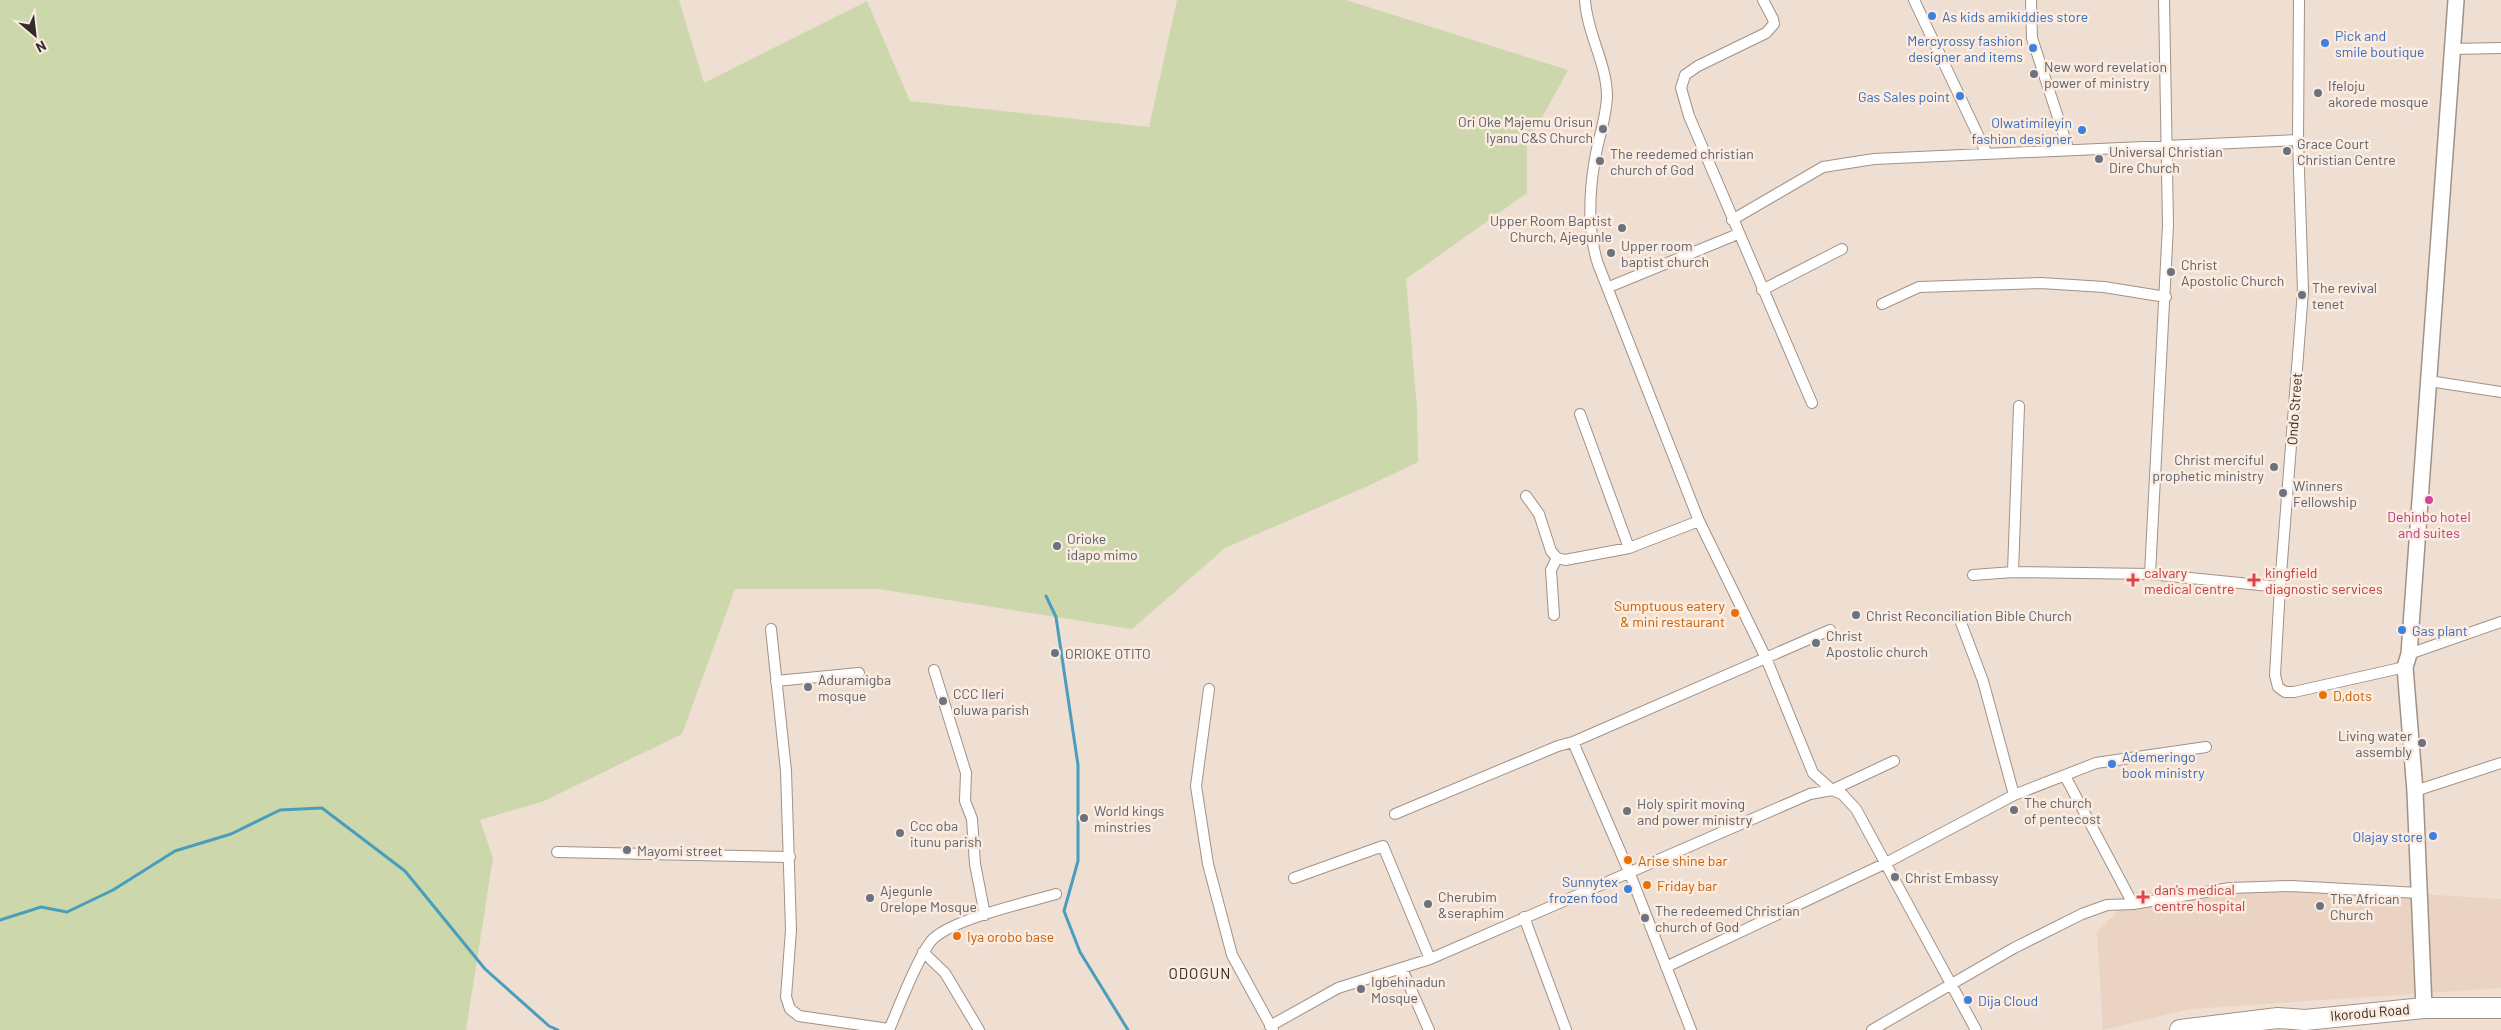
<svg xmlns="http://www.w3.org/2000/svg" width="2501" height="1030" viewBox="0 0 2501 1030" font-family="Barlow,sans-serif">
  <rect width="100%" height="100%" fill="#efded2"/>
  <path fill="#ead3c2" d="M2305,887L2501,899V988L2190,1009L2103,1030L2097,932L2137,892Z"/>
  <path fill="#ccd8ac" d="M0,0H679L704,83L867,1L910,101L1149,127L1177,0H1346L1568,70L1527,145V193L1406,279L1417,409L1418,462L1368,486L1225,548L1132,629L879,589H735L682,734L544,801L480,820L493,858L466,1030H0Z"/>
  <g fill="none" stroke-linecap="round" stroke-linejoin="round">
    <path stroke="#4a9dbc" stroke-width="3" d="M1046,596L1056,617L1078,765V861L1064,911L1080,952L1128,1030
      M0,920L41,907L67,912L113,890L175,851L231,834L280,810L322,808L405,871L485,969L549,1026L558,1030"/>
    <defs>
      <path id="street" d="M1585,0C1587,34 1607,63 1607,97C1606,121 1597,141 1594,165C1589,196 1588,234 1598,264L1699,521L1766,658L1813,773L1832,790L1842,794L1856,809L1976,1030
        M1763,0L1773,19L1774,24L1766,33L1698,66L1685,75L1681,88L1689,116L1812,403
        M1914,0L1987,154
        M2031,0L2032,38L2068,148
        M2299,0L2298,140L2303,291L2280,587L2275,675L2278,687L2285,692H2294L2405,667
        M2451,49L2501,48
        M1732,220L1823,167L1874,159L2298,140
        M1609,287L1738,234
        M1762,290L1842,249
        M1882,304L1919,287L2041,283L2104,287L2166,297
        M2429,381L2501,392
        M1580,414L1629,548
        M1526,496L1539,514L1551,551L1557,558L1565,560L1629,548L1699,521
        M2013,572L2019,406
        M2150,574L2168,225L2164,0
        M1973,575L2013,572L2150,574L2280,587
        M1554,615L1551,570L1557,558
        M1960,620L1983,681L2014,795
        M771,629L786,771L791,930L786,997L790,1009L799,1016L889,1029
        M2409,654L2501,622
        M934,670L966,773L965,801L972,819L975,864L985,915
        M776,681L859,673
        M1209,689L1196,786L1208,864L1232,955L1273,1030
        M1573,742L1630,874L1691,1030
        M2065,776L2133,904
        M2415,791L2501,763
        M1395,814L1558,746L1573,742L1830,630
        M557,852L790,857
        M1294,878L1383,846L1430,959
        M1524,917L1566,1030
        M923,952L945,973L979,1030
        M1666,967L1884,864L2014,795L2096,763L2206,747
        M1402,969L1429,1030
        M1270,1026L1338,988L1430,959L1810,794L1832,790L1894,761
        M889,1030C897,1011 921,949 934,938C957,918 1025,903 1056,894
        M1872,1030L2014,948L2082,914L2107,905L2133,904L2230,888L2291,886L2419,893"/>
      <path id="secondary" d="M2424,1008L2415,791L2405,667L2409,654L2456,0"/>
      <path id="highway" d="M2180,1030L2278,1018L2305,1020L2424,1008H2501"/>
    </defs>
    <use href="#street" stroke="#a19287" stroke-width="12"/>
    <use href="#secondary" stroke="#a19287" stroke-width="18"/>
    <use href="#highway" stroke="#a19287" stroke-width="22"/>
    <use href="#street" stroke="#fff" stroke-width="10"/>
    <use href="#secondary" stroke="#fff" stroke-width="15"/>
    <use href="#highway" stroke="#fff" stroke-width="20"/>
  </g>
  <g fill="#3f7fe0" stroke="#fcecdf" stroke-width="2">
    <circle cx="1932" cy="16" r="5"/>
    <circle cx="2325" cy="43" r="5"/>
    <circle cx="2033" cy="48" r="5"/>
    <circle cx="1960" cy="96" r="5"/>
    <circle cx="2082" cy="130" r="5"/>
    <circle cx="2402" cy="630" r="5"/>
    <circle cx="2112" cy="764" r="5"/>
    <circle cx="2433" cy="836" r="5"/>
    <circle cx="1628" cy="889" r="5"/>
    <circle cx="1968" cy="1000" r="5"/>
  </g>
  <g fill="#6b7280" stroke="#fcecdf" stroke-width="2">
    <circle cx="2034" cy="74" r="5"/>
    <circle cx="2318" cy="93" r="5"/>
    <circle cx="1603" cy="129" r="5"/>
    <circle cx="2287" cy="151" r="5"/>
    <circle cx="2099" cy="159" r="5"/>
    <circle cx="1600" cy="161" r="5"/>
    <circle cx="1622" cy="228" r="5"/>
    <circle cx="1611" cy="253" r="5"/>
    <circle cx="2171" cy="272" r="5"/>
    <circle cx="2302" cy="295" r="5"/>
    <circle cx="2274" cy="467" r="5"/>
    <circle cx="2283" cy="493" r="5"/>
    <circle cx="1057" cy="546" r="5"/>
    <circle cx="1856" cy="615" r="5"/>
    <circle cx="1816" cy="643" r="5"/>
    <circle cx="1055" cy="653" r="5"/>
    <circle cx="808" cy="687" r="5"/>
    <circle cx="943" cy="701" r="5"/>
    <circle cx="2422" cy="743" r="5"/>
    <circle cx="2014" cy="810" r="5"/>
    <circle cx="1627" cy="811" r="5"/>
    <circle cx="1084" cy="818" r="5"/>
    <circle cx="900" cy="833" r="5"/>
    <circle cx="627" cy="850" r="5"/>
    <circle cx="1895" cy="877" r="5"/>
    <circle cx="870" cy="898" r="5"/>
    <circle cx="1428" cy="904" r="5"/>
    <circle cx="2320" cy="906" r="5"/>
    <circle cx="1645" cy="918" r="5"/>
    <circle cx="1361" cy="989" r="5"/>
  </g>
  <circle fill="#d1479c" stroke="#fcecdf" stroke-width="2" cx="2429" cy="500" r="5"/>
  <g fill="#e0444e" stroke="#fcecdf" stroke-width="2">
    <path d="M2130.5 572.5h5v5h5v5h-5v5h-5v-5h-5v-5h5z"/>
    <path d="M2251.5 572.5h5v5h5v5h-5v5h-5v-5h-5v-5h5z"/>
    <path d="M2140.5 889.5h5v5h5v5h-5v5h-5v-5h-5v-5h5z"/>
  </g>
  <g fill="#e8710a" stroke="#fcecdf" stroke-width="2">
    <circle cx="1735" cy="613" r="5"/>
    <circle cx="2323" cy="695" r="5"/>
    <circle cx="1628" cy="860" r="5"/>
    <circle cx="1647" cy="885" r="5"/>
    <circle cx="957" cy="936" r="5"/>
  </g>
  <g text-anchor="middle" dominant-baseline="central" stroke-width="5" stroke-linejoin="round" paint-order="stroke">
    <g font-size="14" fill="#366cbe" stroke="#fcecdf" text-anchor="start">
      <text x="1942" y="16">As kids amikiddies store</text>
      <text x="2335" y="35">Pick and<tspan x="2335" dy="16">smile boutique</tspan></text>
      <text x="2023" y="40" text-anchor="end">Mercyrossy fashion<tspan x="2023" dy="16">designer and items</tspan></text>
      <text x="1950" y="96" text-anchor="end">Gas Sales point</text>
      <text x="2072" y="122" text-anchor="end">Olwatimileyin<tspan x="2072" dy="16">fashion designer</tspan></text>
      <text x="2412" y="630">Gas plant</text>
      <text x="2122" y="756">Ademeringo<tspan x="2122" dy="16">book ministry</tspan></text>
      <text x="2423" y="836" text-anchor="end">Olajay store</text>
      <text x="1618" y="881" text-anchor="end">Sunnytex<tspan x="1618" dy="16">frozen food</tspan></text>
      <text x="1978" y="1000">Dija Cloud</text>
    </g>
    <g font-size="14" fill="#5b616d" stroke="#fcecdf" text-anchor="start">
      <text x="2044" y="66">New word revelation<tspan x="2044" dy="16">power of ministry</tspan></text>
      <text x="2328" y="85">Ifeloju<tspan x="2328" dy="16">akorede mosque</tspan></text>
      <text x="1593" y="121" text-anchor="end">Ori Oke Majemu Orisun<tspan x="1593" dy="16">Iyanu C&amp;S Church</tspan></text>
      <text x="2297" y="143">Grace Court<tspan x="2297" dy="16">Christian Centre</tspan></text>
      <text x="2109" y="151">Universal Christian<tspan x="2109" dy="16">Dire Church</tspan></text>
      <text x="1610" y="153">The reedemed christian<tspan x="1610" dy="16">church of God</tspan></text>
      <text x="1612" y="220" text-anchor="end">Upper Room Baptist<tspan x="1612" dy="16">Church, Ajegunle</tspan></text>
      <text x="1621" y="245">Upper room<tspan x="1621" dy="16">baptist church</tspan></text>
      <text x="2181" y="264">Christ<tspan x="2181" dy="16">Apostolic Church</tspan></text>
      <text x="2312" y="287">The revival<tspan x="2312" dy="16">tenet</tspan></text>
      <text x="2264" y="459" text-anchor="end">Christ merciful<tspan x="2264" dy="16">prophetic ministry</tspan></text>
      <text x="2293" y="485">Winners<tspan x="2293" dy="16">Fellowship</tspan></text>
      <text x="1067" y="538">Orioke<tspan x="1067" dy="16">idapo mimo</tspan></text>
      <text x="1866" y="615">Christ Reconciliation Bible Church</text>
      <text x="1826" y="635">Christ<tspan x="1826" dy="16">Apostolic church</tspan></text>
      <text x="1065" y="653">ORIOKE OTITO</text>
      <text x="818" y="679">Aduramigba<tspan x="818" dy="16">mosque</tspan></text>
      <text x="953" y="693">CCC Ileri<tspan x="953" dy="16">oluwa parish</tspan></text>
      <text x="2412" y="735" text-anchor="end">Living water<tspan x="2412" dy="16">assembly</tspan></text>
      <text x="2024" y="802">The church<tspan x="2024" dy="16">of pentecost</tspan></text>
      <text x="1637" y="803">Holy spirit moving<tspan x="1637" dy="16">and power ministry</tspan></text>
      <text x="1094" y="810">World kings<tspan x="1094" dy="16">minstries</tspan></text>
      <text x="910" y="825">Ccc oba<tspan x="910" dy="16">itunu parish</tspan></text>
      <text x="637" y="850">Mayomi street</text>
      <text x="1905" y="877">Christ Embassy</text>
      <text x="880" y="890">Ajegunle<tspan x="880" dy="16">Orelope Mosque</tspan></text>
      <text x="1438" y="896">Cherubim<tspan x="1438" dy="16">&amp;seraphim</tspan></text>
      <text x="2330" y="898">The African<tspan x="2330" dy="16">Church</tspan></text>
      <text x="1655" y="910">The redeemed Christian<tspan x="1655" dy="16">church of God</tspan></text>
      <text x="1371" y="981">Igbehinadun<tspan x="1371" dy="16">Mosque</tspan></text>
    </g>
    <g font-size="14" fill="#332c28" stroke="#fcecdf">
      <text transform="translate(2294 409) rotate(-86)">Ondo Street</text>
      <text transform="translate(2370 1012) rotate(-5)">Ikorodu Road</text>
    </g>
    <g font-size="14" fill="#b23c85" stroke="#fcecdf">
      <text x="2429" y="516">Dehinbo hotel<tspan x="2429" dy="16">and suites</tspan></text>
    </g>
    <g font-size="14" fill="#be3a42" stroke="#fcecdf" text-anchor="start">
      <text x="2144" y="572">calvary<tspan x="2144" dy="16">medical centre</tspan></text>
      <text x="2265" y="572">kingfield<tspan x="2265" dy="16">diagnostic services</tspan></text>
      <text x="2154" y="889">dan's medical<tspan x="2154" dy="16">centre hospital</tspan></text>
    </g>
    <g font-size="14" fill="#c56008" stroke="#fcecdf" text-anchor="start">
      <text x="1725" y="605" text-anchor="end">Sumptuous eatery<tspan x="1725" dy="16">&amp; mini restaurant</tspan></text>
      <text x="2333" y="695">D,dots</text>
      <text x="1638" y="860">Arise shine bar</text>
      <text x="1657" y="885">Friday bar</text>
      <text x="967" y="936">Iya orobo base</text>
    </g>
    <g font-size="15" letter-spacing="1" fill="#35281f" stroke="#fcecdf">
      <text x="1200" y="973">ODOGUN</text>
    </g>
  </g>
  <g transform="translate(35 35) rotate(152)" stroke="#fcecdf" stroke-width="4" paint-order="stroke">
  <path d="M0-4L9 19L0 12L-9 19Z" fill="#332c28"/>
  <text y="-8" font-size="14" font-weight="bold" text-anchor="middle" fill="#332c28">N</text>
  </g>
</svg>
